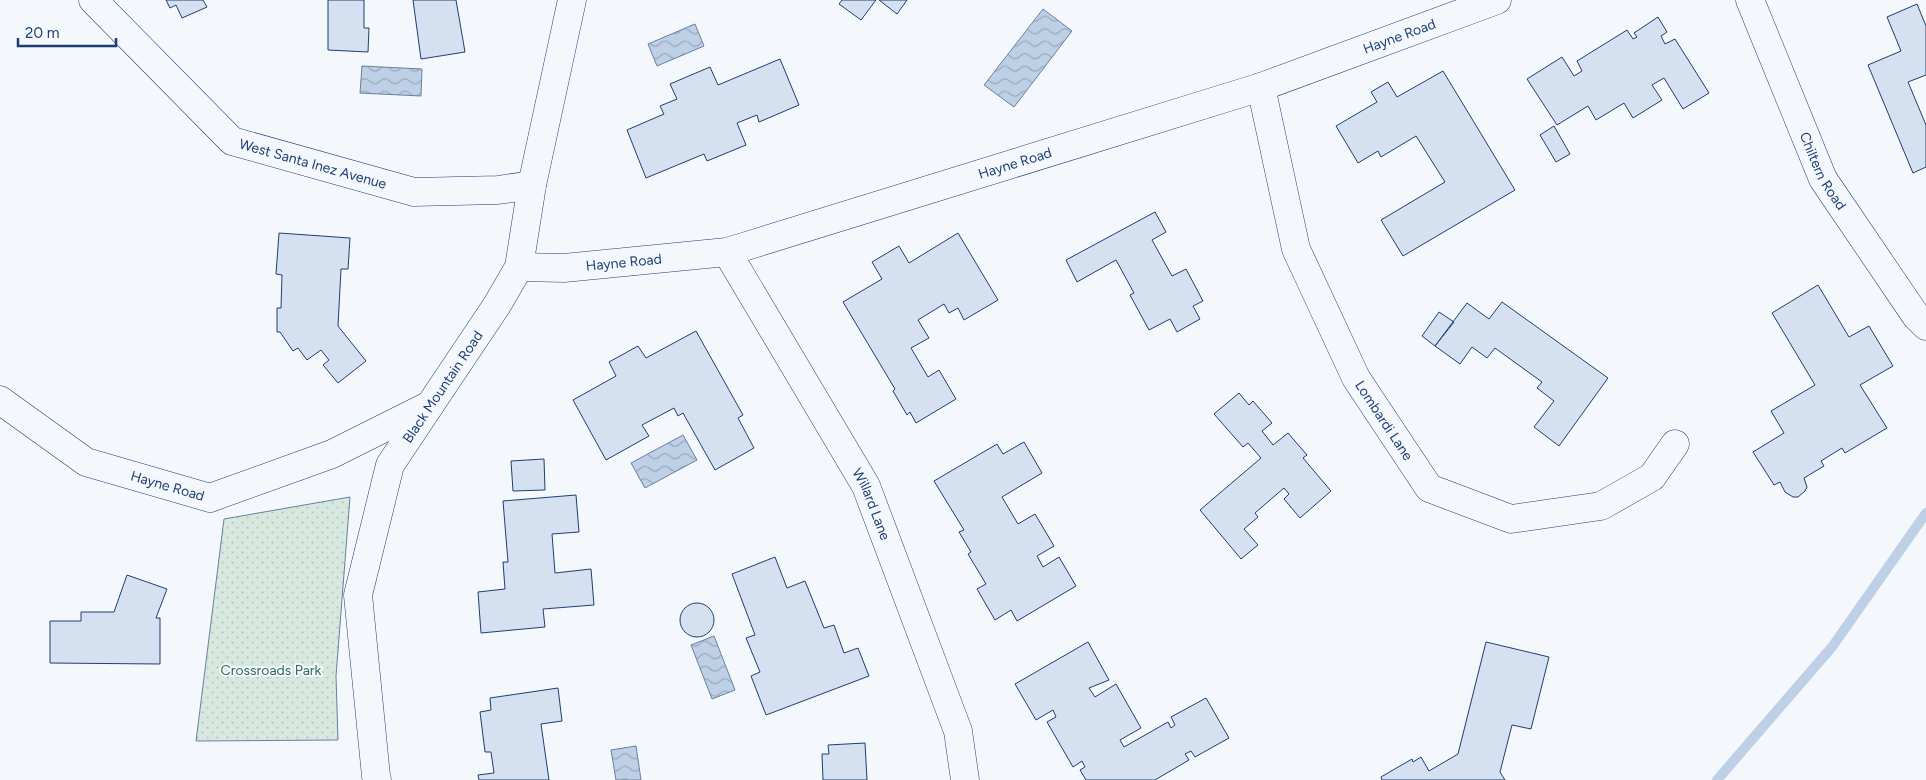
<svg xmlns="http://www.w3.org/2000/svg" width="1926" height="780" viewBox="0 0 1926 780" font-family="Figtree,sans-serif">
  <defs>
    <pattern id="grass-dots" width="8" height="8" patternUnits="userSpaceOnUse" patternTransform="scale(1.25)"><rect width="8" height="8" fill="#d7e8df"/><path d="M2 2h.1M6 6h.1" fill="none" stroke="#b8c8c3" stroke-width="1.8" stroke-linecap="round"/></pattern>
    <pattern id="water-waves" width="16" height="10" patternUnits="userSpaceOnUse" patternTransform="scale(1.25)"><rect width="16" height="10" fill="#bed0e5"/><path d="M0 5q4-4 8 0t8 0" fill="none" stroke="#9aaabe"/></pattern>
  </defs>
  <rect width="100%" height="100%" fill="#f4f7fb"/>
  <path fill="url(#grass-dots)" stroke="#687fa3" d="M350,497L336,676L338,740L196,741L224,519Z"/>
  <path fill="url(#water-waves)" stroke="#687fa3" d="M1043,9L1072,31L1014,107L984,85Z
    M695,24L704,46L657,66L648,44Z
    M362,66L422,69L421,96L360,93Z
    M683,435L697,460L645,488L631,463Z
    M714,636L735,690L712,699L691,645Z
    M636,746L641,780H616L611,750Z"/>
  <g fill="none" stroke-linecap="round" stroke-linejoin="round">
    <path stroke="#bed0e5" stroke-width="10" d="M1717,780L1832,647L1926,513"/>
  </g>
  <path fill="#d5e0f0" stroke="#1d3f73" d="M166,0H203L207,7L182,18L176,5L170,8Z
    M328,0H364V28H369L368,52L328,50Z
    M413,0H456L465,52L421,59Z
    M842,0H876L861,20L839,4Z
    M879,0H907L897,14Z
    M1917,4L1926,26V75L1908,82L1926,125V167L1913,173L1868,65L1901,51L1887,17Z
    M1658,17L1667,32L1661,36L1665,44L1675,39L1709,93L1683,109L1664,78L1652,85L1662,100L1633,118L1624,103L1596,120L1588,106L1557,125L1527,79L1562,57L1574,76L1582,71L1577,61L1627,30L1633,39L1637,37L1634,33Z
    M780,59L799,105L759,122L757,115L737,123L746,145L707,161L704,154L646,178L627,130L664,114L660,106L677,99L670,84L710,67L718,85Z
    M1443,71L1515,190L1403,256L1381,220L1445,182L1416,136L1381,157L1378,151L1358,163L1336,126L1377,102L1371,92L1388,82L1397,97Z
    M1554,126L1570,154L1556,162L1540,135Z
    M1155,212L1166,232L1152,240L1172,276L1186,269L1203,301L1193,306L1200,319L1177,332L1170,319L1149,330L1130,295L1134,293L1116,260L1077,282L1066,260Z
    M279,233L350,238L348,269H341L338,326L366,361L338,383L323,365L329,360L321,350L307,360L298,348L293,351L280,332H277V308H281L282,275L276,274Z
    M958,233L998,300L964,320L958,308L949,313L944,304L918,320L929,338L911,348L928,377L939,370L956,399L916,423L910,412L907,415L893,391L895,389L843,302L882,279L872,262L899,246L909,263Z
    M1818,285L1849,337L1869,326L1893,366L1860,385L1887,428L1845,453L1842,448L1821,461L1824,466L1804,478L1807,487L1805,491L1798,497H1793L1785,492L1780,482L1774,485L1753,452L1784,433L1771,411L1815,385L1772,313Z
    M1502,302L1608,378L1559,446L1534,427L1554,401L1537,388L1542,382L1495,348L1487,358L1472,347L1460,364L1435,346L1467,303L1489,319Z
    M1439,312L1454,322L1435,346L1422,336Z
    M696,331L743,415L738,418L754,448L715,470L683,413L678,416L674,408L642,425L649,436L606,460L573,400L616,376L609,362L638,346L646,358Z
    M1239,393L1249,405L1253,401L1272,423L1262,431L1273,445L1288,433L1307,455L1303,458L1331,491L1300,518L1284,499L1289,494L1284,488L1255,513L1258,517L1244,529L1258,545L1241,559L1200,510L1261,458L1248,443L1243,447L1214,414Z
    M1024,442L1042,473L1002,497L1018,524L1035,514L1054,546L1037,556L1043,567L1059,557L1076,586L1017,621L1011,610L995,620L977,589L986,584L968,554L971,552L959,532L964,530L934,481L997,444L1003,454Z
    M544,459L545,490L513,491L511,461Z
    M576,495L579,532L552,534L555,573L591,569L594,605L543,609L545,627L481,633L478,592L505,589L503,562H508L503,501Z
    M775,557L787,588L805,581L824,628L834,625L844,653L858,648L869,676L766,715L751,676L760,672L746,638L755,635L732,574Z
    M127,575L167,589L156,618H160V664L50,663V621H81V612H114Z
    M680 620a17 17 0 1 1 34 0a17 17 0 1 1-34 0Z
    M1088,642L1109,680L1089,688L1095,697L1116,684L1141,728L1120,740L1124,747L1168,722L1171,728L1175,725L1171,717L1206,698L1229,738L1195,757L1191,751L1185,754L1189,760L1155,780H1086L1080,770L1085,767L1082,761L1073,767L1047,722L1056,717L1053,710L1036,720L1015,684Z
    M1486,642L1549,657L1531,729L1512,725L1500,772L1505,780H1382L1381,777L1412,759L1413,762L1421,757L1429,771L1458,754Z
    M558,688L562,721L541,724L549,780H479L478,775L494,773L491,752H485L480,712L491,710L490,698Z
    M865,743L867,780H823L822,754H829L828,745Z"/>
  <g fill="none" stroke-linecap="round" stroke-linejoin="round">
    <defs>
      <g id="street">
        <path id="s1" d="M93,0L232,141L414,192L498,190L532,185"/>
        <path id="s2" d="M1750,0L1823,179L1916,316L1926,326"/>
        <path id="s3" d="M1261,87L1296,249L1356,378L1429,488L1511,519L1601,506L1652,477L1675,444"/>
        <path id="s4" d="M727,252L866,486L958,731L965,780"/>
        <path id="s5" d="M519,267L564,268L727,252L1261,87L1497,0"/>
        <path d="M377,780L376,776L358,595L390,465L430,405"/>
      </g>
      <g id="secondary">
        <path id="s6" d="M0,400L86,462L210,498L332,454L430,405L497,305L519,267L532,185L572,0"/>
      </g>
    </defs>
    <use href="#street" stroke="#1d3f73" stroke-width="29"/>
    <use href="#secondary" stroke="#1d3f73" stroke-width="29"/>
    <use href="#street" stroke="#f4f7fb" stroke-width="28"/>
    <use href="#secondary" stroke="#f4f7fb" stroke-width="28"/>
  </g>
  <g text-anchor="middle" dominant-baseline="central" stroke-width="4" stroke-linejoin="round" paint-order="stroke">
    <g font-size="14" fill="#1d3f73" stroke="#f4f7fb">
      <text stroke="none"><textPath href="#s5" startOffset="915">Hayne Road</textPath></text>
      <text stroke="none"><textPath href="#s5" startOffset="510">Hayne Road</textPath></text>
      <text stroke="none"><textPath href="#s1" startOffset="282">West Santa Inez Avenue</textPath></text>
      <text stroke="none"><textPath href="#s2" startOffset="186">Chiltern Road</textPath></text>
      <text stroke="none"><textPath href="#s5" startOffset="105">Hayne Road</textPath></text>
      <text transform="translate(443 387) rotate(-56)">Black Mountain Road</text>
      <text stroke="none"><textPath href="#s3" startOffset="359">Lombardi Lane</textPath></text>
      <text stroke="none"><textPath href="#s6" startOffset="191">Hayne Road</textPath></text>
      <text stroke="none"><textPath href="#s4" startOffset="291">Willard Lane</textPath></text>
    </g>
    <g font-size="14" fill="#2c6c60" stroke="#f4f7fb">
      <text x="271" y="670">Crossroads Park</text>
    </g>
  </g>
  <path d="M18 38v8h98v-8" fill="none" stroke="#1d3f73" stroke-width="2.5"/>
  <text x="25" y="38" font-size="15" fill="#1d3f73" stroke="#f4f7fb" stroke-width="4" paint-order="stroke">20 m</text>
</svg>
